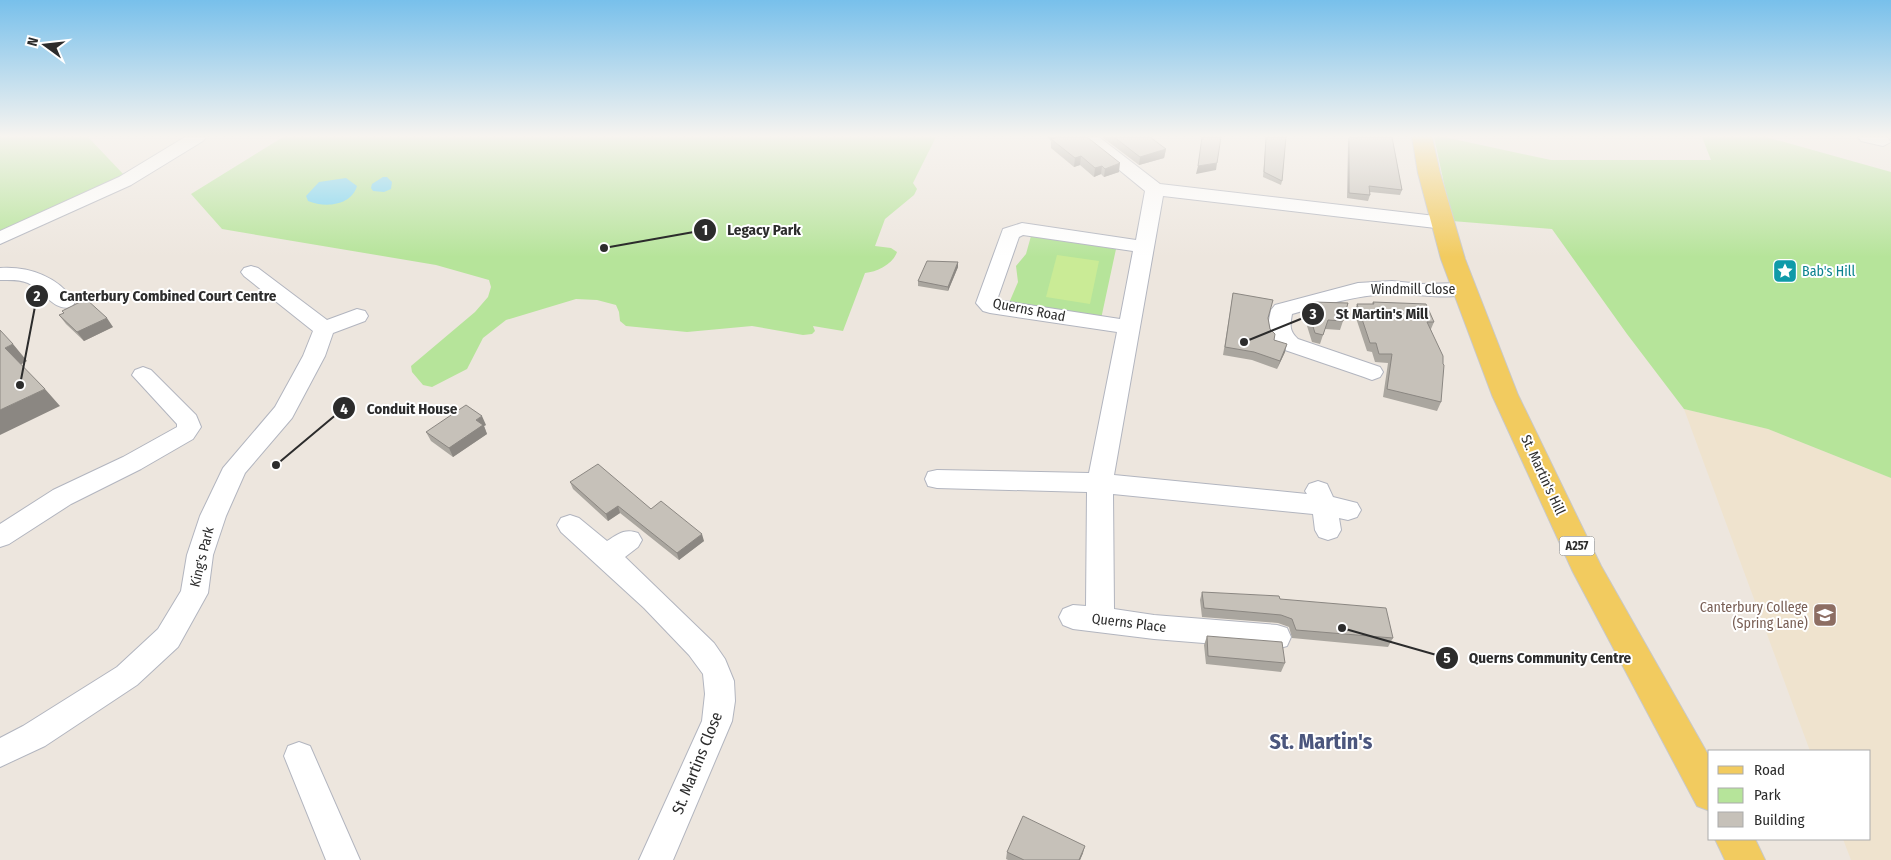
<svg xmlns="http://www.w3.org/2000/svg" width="1891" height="860" viewBox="0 0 1891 860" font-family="'Fira Sans Condensed',sans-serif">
  <rect width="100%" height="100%" fill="#ede6de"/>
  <path fill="#efe3ce" d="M1684,409L1768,429L1891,478V860H1851L1843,839H1870V751H1810Z"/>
  <path fill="#b6e49a" d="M0,137H88L125,176L0,231Z
    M283,137H936L913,183L917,189L914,195L885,219L875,246L891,248L897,252C893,264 877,272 865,273L843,331L813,326L815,331L812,334L803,335L752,326L687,332L626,326L620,321L619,312L616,305L597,300L576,299L506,320L483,338L467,369L432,387L423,385L412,372L411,366L475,312L488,297L491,287L489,280L436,265L222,229L191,194Z
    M1434,137H1444L1551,160H1711L1702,137H1766L1891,172V478L1768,429L1684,409L1627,334L1552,229L1452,221Z
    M1031,236L1116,249L1101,319L1009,303L1018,282L1016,266L1026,254Z"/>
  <path fill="#caeb96" d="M1057,255L1099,261L1090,304L1046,297Z"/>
  <path fill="#71d2f0" d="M383,177H387L392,182L391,189L384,192L373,191L371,188L372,184Z
    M346,178L357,186C351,206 325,208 308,201L306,196L319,182Z"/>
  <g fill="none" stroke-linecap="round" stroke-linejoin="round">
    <defs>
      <path id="minor" d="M185,137H206L203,141L131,185L0,244V231L119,177Z
        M1079,137H1099L1160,184L1444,217L1451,219L1454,223L1451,227L1444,229L1163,196L1114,475L1307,494L1305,491L1309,484L1318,481L1327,484L1333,497L1357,503L1361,510L1357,517L1348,520L1339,518L1341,530L1337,537L1328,540L1319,537L1315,530L1313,514L1113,494L1114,609L1154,615L1277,625L1287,628L1291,637L1287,646L1277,649L1154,639L1073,629L1063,625L1059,617L1063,609L1073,605L1086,606L1087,492L937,488L928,486L925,479L928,472L937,470L1089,473L1117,332L990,313L983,311L976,303L1003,229L1022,223L1136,240L1145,191ZM1023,235L1133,251L1120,319L997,300L1019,237Z
        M1858,137H1887L1891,142L1883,146L1861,141Z
        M251,266L258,268L327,320L357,309L365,311L368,316L365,321L333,333L325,356L292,418L245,473L226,516L213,555L208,593L178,647L137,685L45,746L0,767V738L23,726L117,667L158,629L181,591L187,555L200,516L223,468L275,407L303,356L313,331L244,276L241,272L244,268Z
        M0,268C29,266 59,277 75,302L72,307C54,312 44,291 28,283C19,279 10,280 0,280Z
        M1392,281L1421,284L1463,283L1470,284L1473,289L1470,294C1444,300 1416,293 1390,294C1356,295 1324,305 1292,314C1290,325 1289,331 1298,339L1380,367L1383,372L1380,377L1372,380L1364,377L1282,349L1270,336L1268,325L1271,310L1275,305L1358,283Z
        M143,367L151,370L196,415L201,427L193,439L141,469L71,504L9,544L0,547V524L53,490L123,457L177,427V424L132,375L135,370Z
        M570,515L579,518L607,541C618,534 625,528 638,533L642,540L638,547L625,557L714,643L725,659L734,681L735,701L732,721L673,860H639L702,721L705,694L703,674L689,655L644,608L561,532L557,525L561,518Z
        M299,742L310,746L360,860H326L284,756L288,746Z"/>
      <path id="major" d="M1412,137H1432L1440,173L1465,259L1518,395L1601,566L1710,758V811L1697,806L1573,572L1492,395L1441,259L1418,173Z
        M1715,839H1755L1765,860H1725Z"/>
    </defs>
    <use href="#minor" stroke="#b2b5bf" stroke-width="2"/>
    <use href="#major" stroke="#c8c8c8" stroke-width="2"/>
    <use href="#minor" fill="#fff" fill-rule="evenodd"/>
    <use href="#major" fill="#f2cb5f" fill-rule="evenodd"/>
  </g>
  <path fill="#aaa69f" d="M1047,137H1087L1119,172L1104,177L1101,174L1094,177L1080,165L1074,167L1051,148V141Z
    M1102,137H1150L1166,149L1164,158L1139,165Z
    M1266,137H1286L1282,181L1281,185L1263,177Z
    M1349,137H1392L1402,190L1400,195L1370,192V195L1368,201L1347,198L1348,142Z
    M958,262V267L948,291L918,286V281Z
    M1233,293L1268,318L1270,329L1274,340L1285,352L1277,369L1252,360L1223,355Z
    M1373,302L1434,322L1431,329L1441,402L1437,411L1383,397L1388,363L1375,362L1372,352L1367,351L1354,312L1357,304H1372Z
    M1306,304L1343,321L1340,330L1325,329L1320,344L1312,342L1303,313Z
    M59,315L113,327L84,341L66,324Z
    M486,425L484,426L487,434L453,457L431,441L426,432Z
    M570,482L651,509L704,541L679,560L620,513L608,521L573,489Z
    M1202,592L1280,599L1393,638L1388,647L1292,638L1289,627L1278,623L1202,617L1200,600Z
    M1207,636L1285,663L1281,672L1206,664L1204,645Z
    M1007,852L1083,853L1080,860H1008L1006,859Z"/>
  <path fill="#8b8782" d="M1166,149L1164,158L1139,165L1140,157Z
    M1081,156L1080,165L1074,167L1075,158Z
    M1120,163L1119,172L1104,177L1105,169Z
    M1217,163L1216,170L1196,174L1198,166Z
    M1102,166L1101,174L1094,177L1095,168Z
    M958,262V267L948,291V287Z
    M107,318L113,327L84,341L77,332Z
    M13,344L27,361L20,365L5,348Z
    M1287,344L1285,352L1277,369L1280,361Z
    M45,389L60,406L0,435V410Z
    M482,416L486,425L484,426L487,434L453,457L449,448L476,420Z
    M618,506L620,513L608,521L606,514Z
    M702,534L704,541L679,560L677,553Z
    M1085,846L1083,853L1080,860H1079Z"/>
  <path fill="#c6c1b9" stroke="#8b8782" d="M1058,137H1087L1120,163L1105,169L1102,166L1095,168L1081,156L1075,158L1051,139L1059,137Z
    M1114,137H1150L1166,149L1140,157Z
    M1202,137H1221L1217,163L1198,166Z
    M1266,137H1286L1282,181L1264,172Z
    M1349,137L1357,138V137H1392L1402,190L1369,186L1370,195L1349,193Z
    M927,261L958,262L948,287L918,281Z
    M1233,293L1273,300L1268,318L1270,329L1275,334L1274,340L1287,344L1280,361L1254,352L1225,347Z
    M86,299L107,318L77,332L59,315L64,313L62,311Z
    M1313,302L1348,303L1343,321L1328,320L1323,335L1315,333L1306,304Z
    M1373,302L1426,304L1434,322H1427L1443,356V364L1444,365L1441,402L1387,389L1392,354H1379L1376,343H1370L1357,304H1374Z
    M0,330L13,344L5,348L45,389L0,410Z
    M466,405L482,416L476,420L483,425L449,448L426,432Z
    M598,464L651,509L661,501L702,534L677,553L618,506L606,514L570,482Z
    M1202,592L1279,596L1280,599L1386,608L1393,638L1296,630L1292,619L1281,615L1204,608Z
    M1207,636L1282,642L1285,663L1208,656Z
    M1023,816L1085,846L1079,860H1024L1007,852Z"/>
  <linearGradient id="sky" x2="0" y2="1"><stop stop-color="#78c0eb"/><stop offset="0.53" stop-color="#f7f4f0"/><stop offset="1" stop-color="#f7f4f0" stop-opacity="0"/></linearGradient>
  <rect width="1891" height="257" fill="url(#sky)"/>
  <defs>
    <symbol id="sight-square" viewBox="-11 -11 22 22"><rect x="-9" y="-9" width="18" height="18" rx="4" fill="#0f9aa8" stroke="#fff"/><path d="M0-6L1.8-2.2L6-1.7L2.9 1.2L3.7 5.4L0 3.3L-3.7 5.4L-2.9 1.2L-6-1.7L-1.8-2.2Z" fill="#fff"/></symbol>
    <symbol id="university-square" viewBox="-11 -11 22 22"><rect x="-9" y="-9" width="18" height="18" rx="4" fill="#8d6e63" stroke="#fff"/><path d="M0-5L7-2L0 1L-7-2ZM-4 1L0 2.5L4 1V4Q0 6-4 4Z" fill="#fff"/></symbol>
  </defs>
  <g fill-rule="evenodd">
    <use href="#sight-square" x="1771" y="257" width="28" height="28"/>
    <use href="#university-square" x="1811" y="601" width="28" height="28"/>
  </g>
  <g text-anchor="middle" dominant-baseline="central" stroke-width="4" stroke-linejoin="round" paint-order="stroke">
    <rect fill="#fff" stroke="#6b6b6b" stroke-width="1" x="1559.5" y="536.5" width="35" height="19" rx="4"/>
    <g font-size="12" font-weight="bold" fill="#2c2c2c">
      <text x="1577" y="546">A257</text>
    </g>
    <g font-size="14" fill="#0d838f" stroke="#fff" text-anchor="start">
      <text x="1802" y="271">Bab's Hill</text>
    </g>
    <g font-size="14" fill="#2c2c2c" stroke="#fff">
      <text x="1413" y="289">Windmill Close</text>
      <text transform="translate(1029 310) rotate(11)">Querns Road</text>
      <text transform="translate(1543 475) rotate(65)">St. Martin's Hill</text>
      <text transform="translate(202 557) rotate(-76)">King's Park</text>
      <text transform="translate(1129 623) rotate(7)">Querns Place</text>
    </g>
    <g font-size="14" fill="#785e54" stroke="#fff" text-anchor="end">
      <text x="1808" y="607">Canterbury College<tspan x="1808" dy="16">(Spring Lane)</tspan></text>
    </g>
    <g font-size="16" fill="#2c2c2c" stroke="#fff">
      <text transform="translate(697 763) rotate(-68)">St. Martins Close</text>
    </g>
    <g font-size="22" font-weight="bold" fill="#4b567d" stroke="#fff">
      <text x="1321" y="741">St. Martin's</text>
    </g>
  </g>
  <path fill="none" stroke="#2c2c2c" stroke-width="2" d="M604 248L705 230M20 385L37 296M1244 342L1313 314M276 465L344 408M1342 628L1447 658"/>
  <g fill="#2c2c2c" stroke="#fff" stroke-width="2">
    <circle cx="604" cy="248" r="5"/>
    <circle cx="20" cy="385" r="5"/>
    <circle cx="1244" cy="342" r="5"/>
    <circle cx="276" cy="465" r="5"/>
    <circle cx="1342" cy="628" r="5"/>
    <circle cx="705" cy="230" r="12"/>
    <circle cx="37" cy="296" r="12"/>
    <circle cx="1313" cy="314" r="12"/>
    <circle cx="344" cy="408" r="12"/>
    <circle cx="1447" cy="658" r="12"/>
  </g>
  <g font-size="15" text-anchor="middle" font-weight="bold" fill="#fff">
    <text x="705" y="235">1</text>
    <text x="37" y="301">2</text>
    <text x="1313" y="319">3</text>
    <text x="344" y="414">4</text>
    <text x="1447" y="663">5</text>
  </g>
  <g font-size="15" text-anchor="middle" font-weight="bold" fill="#2c2c2c" stroke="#fff" stroke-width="4" stroke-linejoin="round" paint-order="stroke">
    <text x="764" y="235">Legacy Park</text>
    <text x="168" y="301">Canterbury Combined Court Centre</text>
    <text x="1382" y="319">St Martin's Mill</text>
    <text x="412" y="414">Conduit House</text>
    <text x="1550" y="663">Querns Community Centre</text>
  </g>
  <rect x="1708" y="750" width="162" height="90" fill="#ffffff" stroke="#ababab"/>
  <rect x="1718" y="766" width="25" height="8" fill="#f2cb5f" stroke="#ababab"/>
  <text x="1754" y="775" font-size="15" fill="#2c2c2c">Road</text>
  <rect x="1718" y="788" width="25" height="15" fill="#b6e49a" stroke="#ababab"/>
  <text x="1754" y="800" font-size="15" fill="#2c2c2c">Park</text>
  <rect x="1718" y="812" width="25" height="15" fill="#c6c1b9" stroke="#ababab"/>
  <text x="1754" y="825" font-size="15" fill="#2c2c2c">Building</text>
  <g transform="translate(45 45) rotate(285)" stroke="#ffffff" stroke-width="4" paint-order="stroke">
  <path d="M0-4L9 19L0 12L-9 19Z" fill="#2c2c2c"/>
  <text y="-8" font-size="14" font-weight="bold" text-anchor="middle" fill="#2c2c2c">N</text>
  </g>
</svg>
